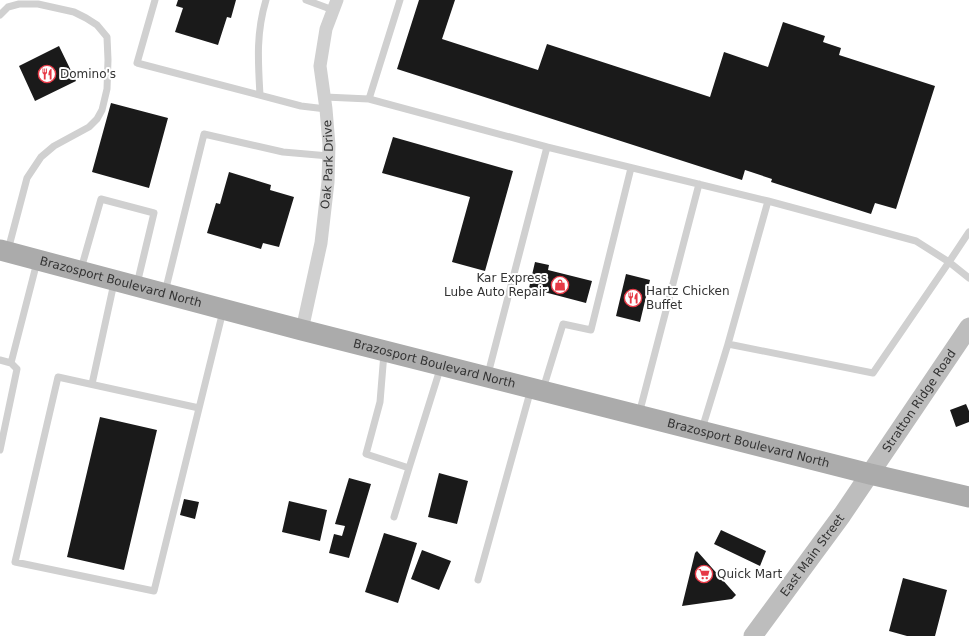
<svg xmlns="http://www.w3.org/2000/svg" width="969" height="636" viewBox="0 0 969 636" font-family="'DejaVu Sans',sans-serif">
  <rect width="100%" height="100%" fill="#fff"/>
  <path fill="#1a1a1a" d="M178,0H236L231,18L227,17L218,45L175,32L183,8L176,6Z
    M419,0H455L442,39L538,70L547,44L710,97L724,52L768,67L783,22L825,36L823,42L841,48L839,55L935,86L896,209L875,203L871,214L771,182L772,179L745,170L742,180L397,69Z
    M59,46L76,81L35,101L19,66Z
    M111,103L168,118L149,188L92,172Z
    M393,137L513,171L485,271L452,262L470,197L382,173Z
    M229,172L271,185L270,190L294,197L279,247L263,243L261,249L207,233L216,203L220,204Z
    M535,262L549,265L548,270L592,281L586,303L529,288Z
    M626,274L650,280L640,322L616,316Z
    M966,404L969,411V422L956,427L950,410Z
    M100,417L157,430L124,570L67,557Z
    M439,473L468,481L457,524L428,517Z
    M349,478L371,484L349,558L329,553L334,534L342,536L345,526L335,524Z
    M184,499L199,502L195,519L180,515Z
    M289,501L327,510L320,541L282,532Z
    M721,530L766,551L760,566L714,544Z
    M384,533L417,543L398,603L365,592Z
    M422,550L451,561L439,590L411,579Z
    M697,551L736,595L732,599L682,606L695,553Z
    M903,578L947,590L935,636H907L889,631Z"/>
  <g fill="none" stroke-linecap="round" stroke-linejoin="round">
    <path stroke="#d0d0d0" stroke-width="7" d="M155,0L137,63L301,106L326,109
      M306,0L333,10
      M400,0L369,99L547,147
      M0,15L8,7L19,4H38L74,12L86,18L97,25L107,37L108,60L107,89L102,110L97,119L89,127L54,146L41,157L27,178L8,250
      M260,95C258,61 256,33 266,0
      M325,97L369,99
      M969,232L949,262L969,278
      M81,269L101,199L154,213L137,284
      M165,292L204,134L283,152L329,156
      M384,353L380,402L366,454L409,468L441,366
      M0,360L11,363L17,369L0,450
      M11,363L37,262
      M488,374L547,147L768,201
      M92,384L114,283
      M543,389L563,324L591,330L631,168
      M199,408L58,377L15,562L154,591L223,311
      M639,414L699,184
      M702,429L728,344L873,373L949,262L916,241L768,201L728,344
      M394,517L409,468
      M478,580L531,389"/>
    <path stroke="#d0d0d0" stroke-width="13" id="s1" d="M302,330L321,243L328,182L329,145L326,109L320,66L326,29L337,0"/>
    <path stroke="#bdbdbd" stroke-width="19" id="s2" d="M753,636L842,515L969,327"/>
    <path stroke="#ababab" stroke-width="21" id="s3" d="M0,250L302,330L870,474L969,497"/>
  </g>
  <defs>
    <symbol id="restaurant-ring" viewBox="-11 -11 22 22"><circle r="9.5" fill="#fff" stroke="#e63946" stroke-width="1.5"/><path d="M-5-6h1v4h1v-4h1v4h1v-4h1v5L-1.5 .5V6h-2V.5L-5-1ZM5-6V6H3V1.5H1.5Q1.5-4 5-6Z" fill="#e63946"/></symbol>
    <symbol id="shop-ring" viewBox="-11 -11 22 22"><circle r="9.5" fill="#fff" stroke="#e63946" stroke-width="1.5"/><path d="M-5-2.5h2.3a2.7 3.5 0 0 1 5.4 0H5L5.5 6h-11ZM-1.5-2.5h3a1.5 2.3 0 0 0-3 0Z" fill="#e63946"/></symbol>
    <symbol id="supermarket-ring" viewBox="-11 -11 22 22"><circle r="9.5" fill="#fff" stroke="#e63946" stroke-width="1.5"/><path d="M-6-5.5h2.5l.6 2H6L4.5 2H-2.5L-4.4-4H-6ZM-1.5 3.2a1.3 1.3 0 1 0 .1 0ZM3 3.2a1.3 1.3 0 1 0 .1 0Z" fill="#e63946"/></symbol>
  </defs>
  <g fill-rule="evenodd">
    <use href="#restaurant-ring" x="37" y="64" width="20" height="20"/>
    <use href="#shop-ring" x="550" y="275" width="20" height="20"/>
    <use href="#restaurant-ring" x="623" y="288" width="20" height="20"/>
    <use href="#supermarket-ring" x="694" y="564" width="20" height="20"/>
  </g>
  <g text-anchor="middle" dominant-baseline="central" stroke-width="4" stroke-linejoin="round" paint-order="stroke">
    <g font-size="12" fill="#333" stroke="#fff" text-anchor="start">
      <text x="60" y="74">Domino's</text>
      <text x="547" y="278" text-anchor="end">Kar Express<tspan x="547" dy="14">Lube Auto Repair</tspan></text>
      <text x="646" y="291">Hartz Chicken<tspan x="646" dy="14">Buffet</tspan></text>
      <text x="717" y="574">Quick Mart</text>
    </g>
    <g font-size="12" fill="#333" stroke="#fff">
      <text stroke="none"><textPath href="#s1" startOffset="168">Oak Park Drive</textPath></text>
      <text stroke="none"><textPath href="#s3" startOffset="125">Brazosport Boulevard North</textPath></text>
      <text stroke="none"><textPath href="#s3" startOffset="449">Brazosport Boulevard North</textPath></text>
      <text stroke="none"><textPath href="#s2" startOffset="288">Stratton Ridge Road</textPath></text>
      <text stroke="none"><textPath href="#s3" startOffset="773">Brazosport Boulevard North</textPath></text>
      <text stroke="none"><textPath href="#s2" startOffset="100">East Main Street</textPath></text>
    </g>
  </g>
</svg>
